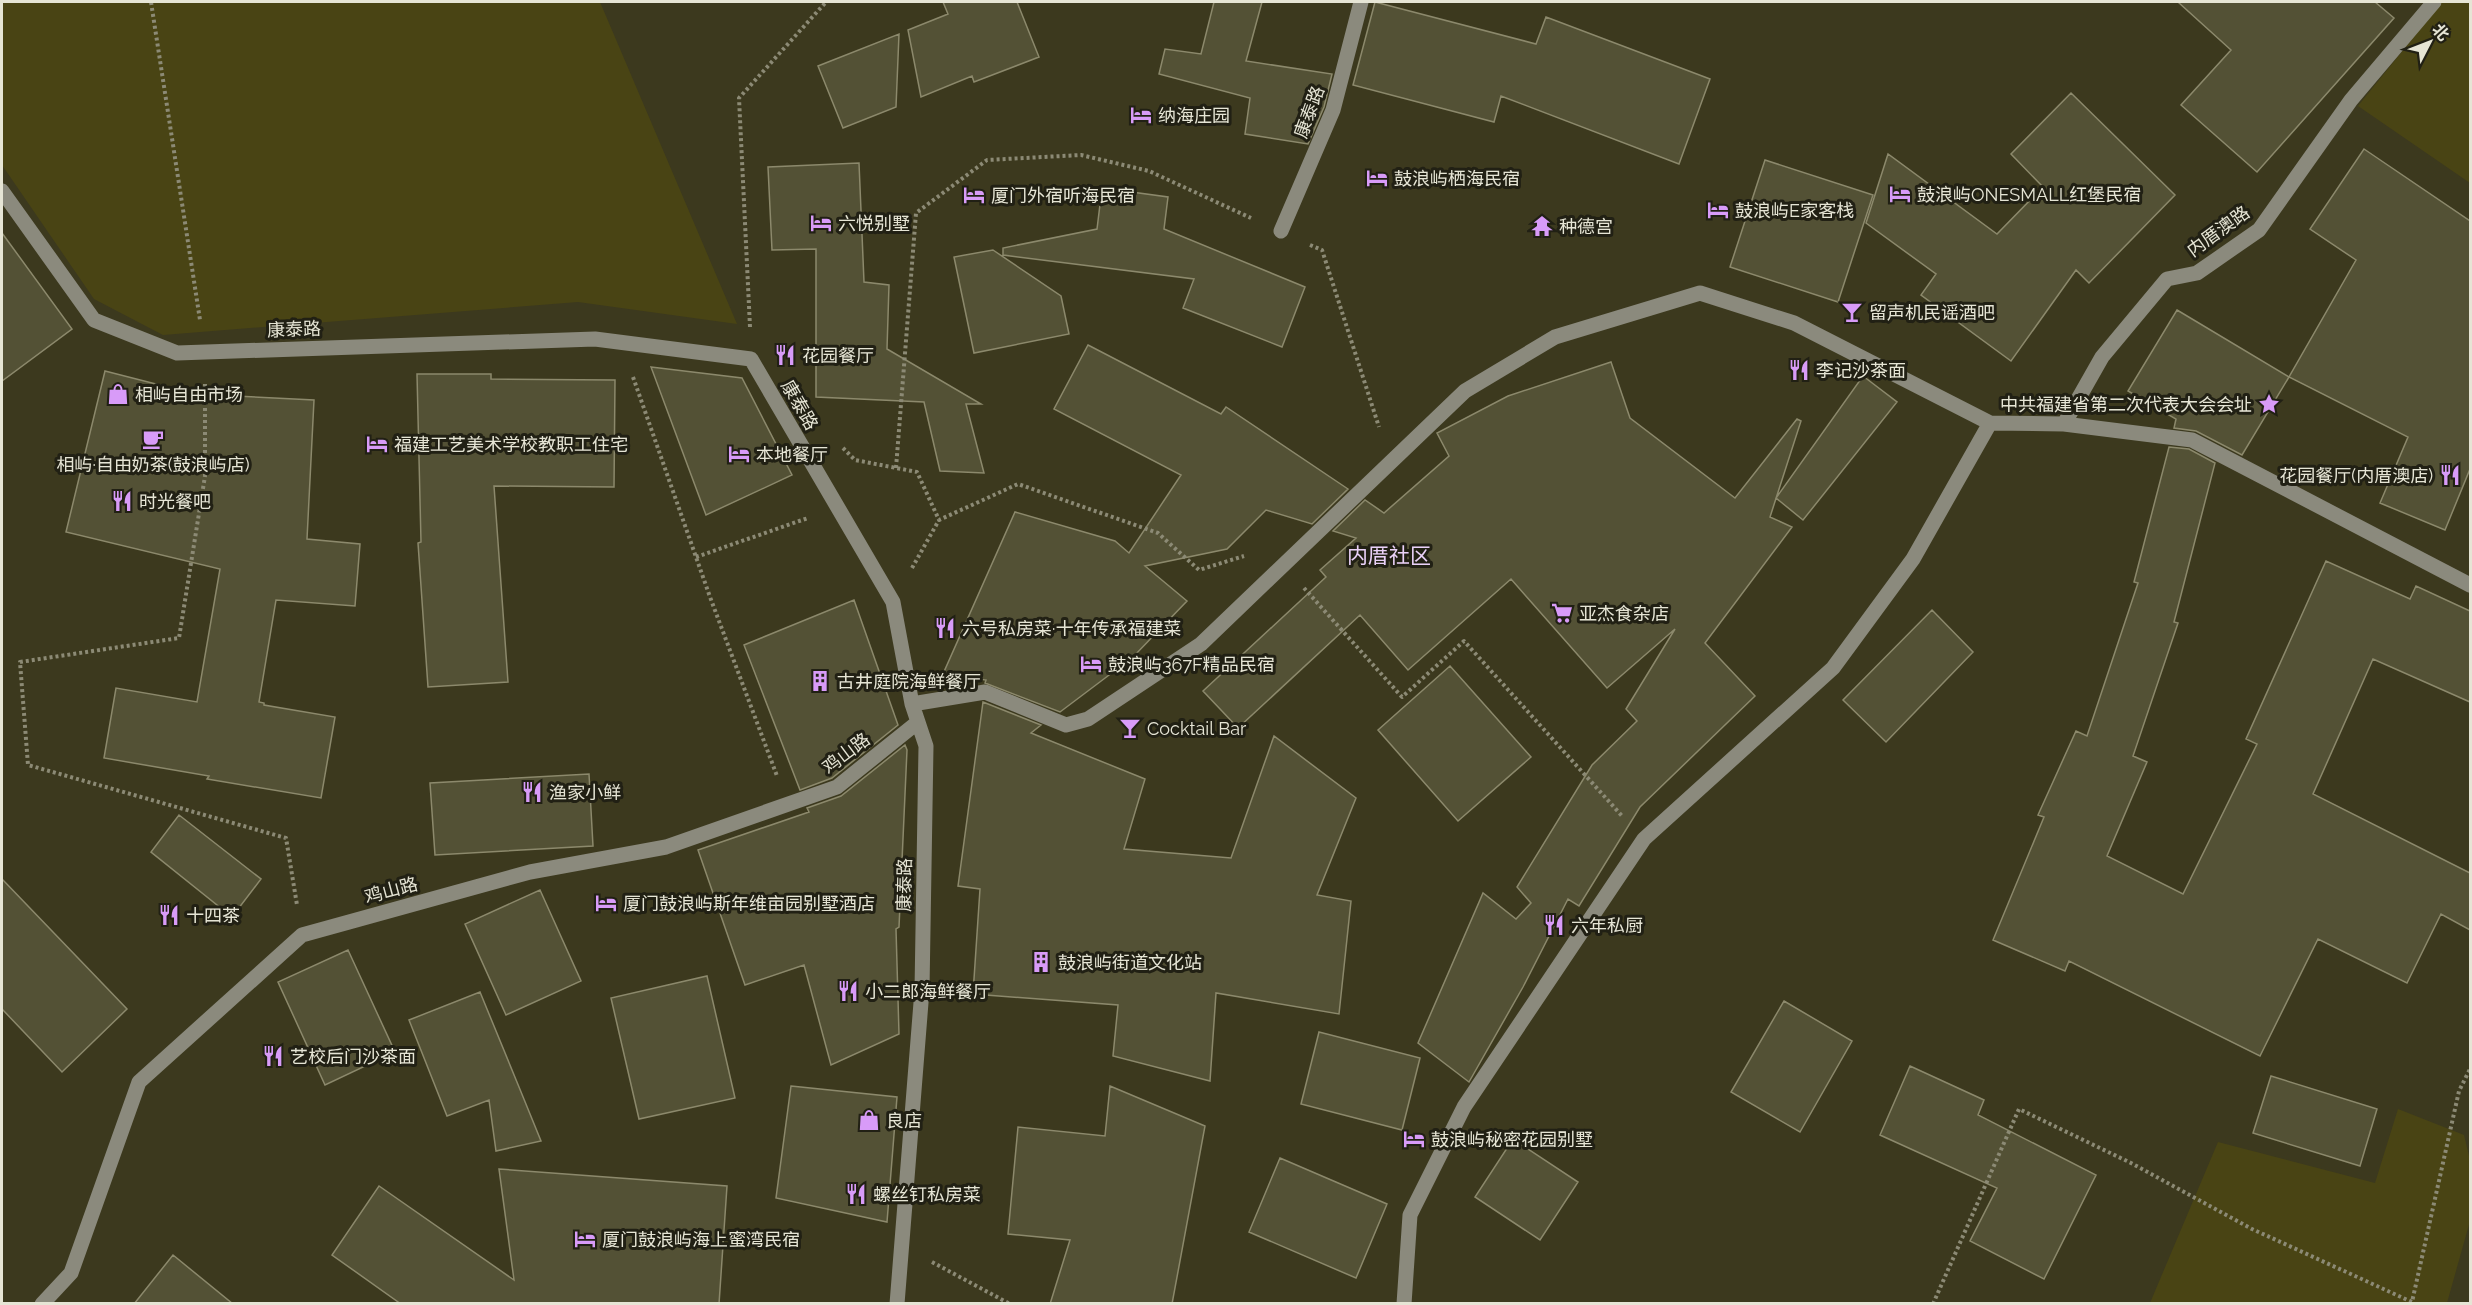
<svg xmlns="http://www.w3.org/2000/svg" width="2472" height="1305" viewBox="0 0 2472 1305" font-family="Raleway,'Noto Sans SC',sans-serif">
  <rect width="100%" height="100%" fill="#3c391e"/>
  <path fill="#494414" d="M2,2H600L737,324L578,302L163,335L94,299L2,165Z
    M2442,2H2470V183L2358,106Z
    M2398,1109L2464,1135L2470,1160V1221L2447,1303H2150L2218,1142L2375,1183Z"/>
  <path fill="#535135" stroke="#8c896c" stroke-width="1.5" d="M943,2H1017L1039,57L974,82L972,76L921,97L908,30L948,14Z
    M1214,2H1262L1246,61L1332,74L1324,107L1308,144L1245,134L1250,98L1159,74L1165,49L1201,54Z
    M1375,2L1536,44L1546,17L1710,79L1679,164L1501,96L1494,122L1353,85Z
    M2178,2H2375L2394,18L2257,172L2181,105L2231,50Z
    M899,34L896,107L843,128L818,66Z
    M2071,93L2175,195L2089,283L2076,270L2011,361L1921,295L1936,274L1866,223L1888,154L1997,234L2043,187L2011,154Z
    M2364,149L2470,221V469L2445,530L2380,503L2408,437L2289,377L2356,260L2310,229Z
    M1765,160L1873,195L1838,302L1730,267Z
    M859,163L864,282L889,285L887,349L981,404H966L984,473L940,471L924,402L816,397V249L772,250L768,167Z
    M1102,188L1168,197L1164,229L1305,287L1282,347L1183,308L1194,279L1003,255V248L1097,229Z
    M2,233L72,329L2,381Z
    M993,250L1061,296L1069,334L974,353L954,257Z
    M2177,310L2289,377L2242,455L2196,431L2174,428L2176,419L2128,391Z
    M1088,345L1221,414L1226,407L1348,489L1312,524L1266,510L1227,549L1145,566L1187,601L1133,657L1060,712L985,683L986,680L943,674L1015,512L1115,541L1129,553L1181,475L1054,409Z
    M1611,362L1630,418L1735,498L1797,419L1801,421L1770,517L1792,527L1705,643L1755,696L1640,807L1579,906L1568,899L1523,987L1469,1082L1418,1043L1483,893L1516,919L1531,903L1517,887L1592,765L1637,721L1626,709L1675,629L1607,688L1511,579L1408,670L1360,615L1238,728L1203,691L1326,577L1320,570L1356,538L1333,531L1365,500L1384,513L1449,456L1437,433L1508,396Z
    M651,367L742,378L792,475L706,515Z
    M105,371L195,394L314,400L307,539L360,544L355,606L276,600L259,702L264,703V705L335,717L321,798L207,779L209,776L104,758L116,688L197,702L220,569L66,532Z
    M417,374H491V379L615,380L614,487L494,486L508,682L428,687L418,543L421,542Z
    M1863,376L1897,402L1803,520L1776,498Z
    M2169,447L2189,449L2215,463L2174,622L2178,623L2133,756L2147,762L2107,856L2183,894L2257,744L2246,739L2326,561L2410,599L2416,586L2470,611V702L2373,659L2313,794L2470,873V930L2441,914L2407,983L2318,939L2260,1056L2069,961L2065,971L1993,940L2044,817L2038,815L2076,731L2087,736L2138,583L2134,582Z
    M854,600L898,725L832,778L800,790L744,645Z
    M1932,610L1973,652L1886,742L1843,700Z
    M1450,666L1531,757L1458,821L1378,730Z
    M983,702L1041,725L1031,733L1145,779L1124,849L1231,858L1274,736L1356,798L1317,895L1351,901L1339,1014L1216,993L1210,1081L1113,1056L1118,1005L973,994L980,889L958,886Z
    M905,745L907,750L899,927L896,929L899,1034L831,1065L804,965L745,985L698,850L809,812L807,808L841,796Z
    M589,774L593,846L435,855L430,783Z
    M179,815L261,879L232,917L151,852Z
    M2,879L127,1009L62,1072L2,1009Z
    M540,890L581,981L506,1015L465,924Z
    M348,950L395,1052L325,1085L278,982Z
    M707,976L735,1098L639,1119L611,998Z
    M480,992L519,1087L541,1141L496,1151L489,1100L447,1116L409,1020Z
    M1784,1001L1852,1041L1800,1132L1731,1092Z
    M1319,1032L1420,1058L1402,1130L1301,1104Z
    M1910,1066L1984,1100L1978,1115L2096,1175L2044,1279L1970,1241L1997,1188L1880,1135Z
    M2271,1076L2377,1109L2360,1166L2253,1133Z
    M791,1086L897,1097L887,1222L776,1198Z
    M1110,1086L1205,1126L1172,1304H1050L1070,1240L1008,1234L1018,1127L1105,1136Z
    M1513,1139L1578,1182L1540,1240L1475,1197Z
    M1280,1158L1387,1204L1356,1278L1249,1232Z
    M499,1169L727,1186L719,1304H401L332,1255L379,1186L514,1280Z
    M173,1255L233,1304H134Z"/>
  <g fill="none" stroke-linecap="round" stroke-linejoin="round">
    <path stroke="#8c8a75" stroke-width="4" stroke-dasharray="3 3" stroke-linecap="butt" d="M151,2L200,320
      M1310,245L1322,250L1379,427
      M750,327L739,98L826,2
      M633,377L710,597L777,776
      M205,384V476L179,638L20,662L28,765L286,838L297,905
      M843,448L855,460L917,472L939,520L1018,484L1158,533L1199,570L1244,556
      M896,468L916,213L987,160L1081,155L1149,171L1251,218
      M696,557L808,518
      M912,568L939,520
      M1304,588L1402,697L1464,641L1623,817
      M932,1262L1010,1304
      M1933,1304L2019,1109L2131,1163L2252,1229L2412,1302L2459,1091L2470,1069"/>
    <path stroke="#8b8a7d" stroke-width="15" d="M2,191L94,320L177,353L595,339L751,359L893,602L912,704L926,746L922,990L897,1304
      M1281,231L1333,110L1361,2
      M2064,424L2102,357L2167,279L2197,273L2259,230L2351,100L2434,2
      M912,704L985,692L1066,725L1088,719L1201,644L1465,391L1555,337L1700,293L1794,323L1990,423L2064,424L2192,440L2470,585
      M42,1304L71,1273L139,1082L302,935L530,872L666,847L837,787L918,722
      M1404,1304L1410,1215L1464,1107L1644,839L1833,668L1913,559L1990,423"/>
  </g>
  <defs>
    <symbol id="hotel-bare" viewBox="-9 -9 18 18"><path d="M-6-4.5h1.5V1H6V5H4.5V3h-9V5H-6ZM-4 0a1.8 1.8 0 1 1 3.6 0ZM.5 0V-2.5h3Q6-2.5 6 0Z" fill="#d89bf8" stroke="#212014" stroke-width="2.5" paint-order="stroke"/></symbol>
    <symbol id="temple-bare" viewBox="-9 -9 18 18"><path d="M0-6L5-2H3V0L6.5 2.5H4V6H1.5V3h-3V6H-4V2.5H-6.5L-3 0V-2H-5Z" fill="#d89bf8" stroke="#212014" stroke-width="2.5" paint-order="stroke"/></symbol>
    <symbol id="bar-bare" viewBox="-9 -9 18 18"><path d="M-6-5H6L.8 .8V4.5H3.5V6h-7V4.5H-.8V.8Z" fill="#d89bf8" stroke="#212014" stroke-width="2.5" paint-order="stroke"/></symbol>
    <symbol id="restaurant-bare" viewBox="-9 -9 18 18"><path d="M-5-6h1v4h1v-4h1v4h1v-4h1v5L-1.5 .5V6h-2V.5L-5-1ZM5-6V6H3V1.5H1.5Q1.5-4 5-6Z" fill="#d89bf8" stroke="#212014" stroke-width="2.5" paint-order="stroke"/></symbol>
    <symbol id="shop-bare" viewBox="-9 -9 18 18"><path d="M-5-2.5h2.3a2.7 3.5 0 0 1 5.4 0H5L5.5 6h-11ZM-1.5-2.5h3a1.5 2.3 0 0 0-3 0Z" fill="#d89bf8" stroke="#212014" stroke-width="2.5" paint-order="stroke"/></symbol>
    <symbol id="sight-bare" viewBox="-9 -9 18 18"><path d="M0-6L1.8-2.2L6-1.7L2.9 1.2L3.7 5.4L0 3.3L-3.7 5.4L-2.9 1.2L-6-1.7L-1.8-2.2Z" fill="#d89bf8" stroke="#212014" stroke-width="2.5" paint-order="stroke"/></symbol>
    <symbol id="cafe-bare" viewBox="-9 -9 18 18"><path d="M-5.5-4.5H6V0H3Q3 3.5 0 3.5H-2.5Q-5.5 3.5-5.5 0ZM3-3.2v2h1.7v-2ZM-6 4.5H4V6H-6Z" fill="#d89bf8" stroke="#212014" stroke-width="2.5" paint-order="stroke"/></symbol>
    <symbol id="supermarket-bare" viewBox="-9 -9 18 18"><path d="M-6-5.5h2.5l.6 2H6L4.5 2H-2.5L-4.4-4H-6ZM-1.5 3.2a1.3 1.3 0 1 0 .1 0ZM3 3.2a1.3 1.3 0 1 0 .1 0Z" fill="#d89bf8" stroke="#212014" stroke-width="2.5" paint-order="stroke"/></symbol>
    <symbol id="building-bare" viewBox="-9 -9 18 18"><path d="M-4-6H4V6H1V3H-1V6H-4ZM-2.5-4.3h1.7v1.8h-1.7ZM.8-4.3h1.7v1.8H.8ZM-2.5-1h1.7V.8h-1.7ZM.8-1h1.7V.8H.8Z" fill="#d89bf8" stroke="#212014" stroke-width="2.5" paint-order="stroke"/></symbol>
  </defs>
  <g fill-rule="evenodd">
    <use href="#hotel-bare" x="1126" y="100" width="30" height="30"/>
    <use href="#hotel-bare" x="1362" y="163" width="30" height="30"/>
    <use href="#hotel-bare" x="1885" y="179" width="30" height="30"/>
    <use href="#hotel-bare" x="959" y="180" width="30" height="30"/>
    <use href="#hotel-bare" x="1703" y="195" width="30" height="30"/>
    <use href="#hotel-bare" x="806" y="208" width="30" height="30"/>
    <use href="#temple-bare" x="1527" y="211" width="30" height="30"/>
    <use href="#bar-bare" x="1837" y="297" width="30" height="30"/>
    <use href="#restaurant-bare" x="770" y="340" width="30" height="30"/>
    <use href="#restaurant-bare" x="1784" y="355" width="30" height="30"/>
    <use href="#shop-bare" x="103" y="379" width="30" height="30"/>
    <use href="#sight-bare" x="2254" y="389" width="30" height="30"/>
    <use href="#cafe-bare" x="138" y="424" width="30" height="30"/>
    <use href="#hotel-bare" x="362" y="429" width="30" height="30"/>
    <use href="#hotel-bare" x="724" y="439" width="30" height="30"/>
    <use href="#restaurant-bare" x="2435" y="460" width="30" height="30"/>
    <use href="#restaurant-bare" x="107" y="486" width="30" height="30"/>
    <use href="#supermarket-bare" x="1547" y="598" width="30" height="30"/>
    <use href="#restaurant-bare" x="930" y="613" width="30" height="30"/>
    <use href="#hotel-bare" x="1076" y="649" width="30" height="30"/>
    <use href="#building-bare" x="805" y="666" width="30" height="30"/>
    <use href="#bar-bare" x="1115" y="713" width="30" height="30"/>
    <use href="#restaurant-bare" x="517" y="777" width="30" height="30"/>
    <use href="#hotel-bare" x="591" y="888" width="30" height="30"/>
    <use href="#restaurant-bare" x="154" y="900" width="30" height="30"/>
    <use href="#restaurant-bare" x="1539" y="910" width="30" height="30"/>
    <use href="#building-bare" x="1026" y="947" width="30" height="30"/>
    <use href="#restaurant-bare" x="833" y="976" width="30" height="30"/>
    <use href="#restaurant-bare" x="258" y="1041" width="30" height="30"/>
    <use href="#shop-bare" x="854" y="1105" width="30" height="30"/>
    <use href="#hotel-bare" x="1399" y="1124" width="30" height="30"/>
    <use href="#restaurant-bare" x="841" y="1179" width="30" height="30"/>
    <use href="#hotel-bare" x="570" y="1224" width="30" height="30"/>
  </g>
  <g text-anchor="middle" dominant-baseline="central" stroke-width="6" stroke-linejoin="round" paint-order="stroke">
    <g font-size="18" fill="#e6e5d5" stroke="#212014">
      <text transform="translate(1309 112) rotate(-70)">康泰路</text>
      <text transform="translate(2218 231) rotate(-36)">内厝澳路</text>
      <text transform="translate(294 329) rotate(-2)">康泰路</text>
      <text transform="translate(800 405) rotate(60)">康泰路</text>
      <text transform="translate(846 753) rotate(-37)">鸡山路</text>
      <text transform="translate(904 885) rotate(-89)">康泰路</text>
      <text transform="translate(391 890) rotate(-15)">鸡山路</text>
    </g>
    <g font-size="18" fill="#e6e5d5" stroke="#212014" text-anchor="start">
      <text x="1158" y="115">纳海庄园</text>
      <text x="1394" y="178">鼓浪屿栖海民宿</text>
      <text x="1917" y="194">鼓浪屿ONESMALL红堡民宿</text>
      <text x="991" y="195">厦门外宿听海民宿</text>
      <text x="1735" y="210">鼓浪屿E家客栈</text>
      <text x="838" y="223">六悦别墅</text>
      <text x="1559" y="226">种德宫</text>
      <text x="1869" y="312">留声机民谣酒吧</text>
      <text x="802" y="355">花园餐厅</text>
      <text x="1816" y="370">李记沙茶面</text>
      <text x="135" y="394">相屿自由市场</text>
      <text x="2252" y="404" text-anchor="end">中共福建省第二次代表大会会址</text>
      <text x="394" y="444">福建工艺美术学校教职工住宅</text>
      <text x="756" y="454">本地餐厅</text>
      <text x="153" y="464" text-anchor="middle">相屿·自由奶茶(鼓浪屿店)</text>
      <text x="2433" y="475" text-anchor="end">花园餐厅(内厝澳店)</text>
      <text x="139" y="501">时光餐吧</text>
      <text x="1579" y="613">亚杰食杂店</text>
      <text x="962" y="628">六号私房菜·十年传承福建菜</text>
      <text x="1108" y="664">鼓浪屿367F精品民宿</text>
      <text x="837" y="681">古井庭院海鲜餐厅</text>
      <text x="1147" y="728">Cocktail Bar</text>
      <text x="549" y="792">渔家小鲜</text>
      <text x="623" y="903">厦门鼓浪屿斯年维亩园别墅酒店</text>
      <text x="186" y="915">十四茶</text>
      <text x="1571" y="925">六年私厨</text>
      <text x="1058" y="962">鼓浪屿街道文化站</text>
      <text x="865" y="991">小二郎海鲜餐厅</text>
      <text x="290" y="1056">艺校后门沙茶面</text>
      <text x="886" y="1120">良店</text>
      <text x="1431" y="1139">鼓浪屿秘密花园别墅</text>
      <text x="873" y="1194">螺丝钉私房菜</text>
      <text x="602" y="1239">厦门鼓浪屿海上蜜湾民宿</text>
    </g>
    <g font-size="21" fill="#ead1f8" stroke="#212014">
      <text x="1389" y="555">内厝社区</text>
    </g>
  </g>
  <rect width="2472" height="1305" fill="none" stroke="#e6e5d5" stroke-width="6"/>
  <g transform="translate(2430 42) rotate(48)" stroke="#212014" stroke-width="4.5" paint-order="stroke">
  <path d="M0-4.5L10 22L0 15L-10 22Z" fill="#e6e5d5"/>
  <text y="-9" font-size="16" font-weight="bold" text-anchor="middle" fill="#e6e5d5">北</text>
  </g>
</svg>
